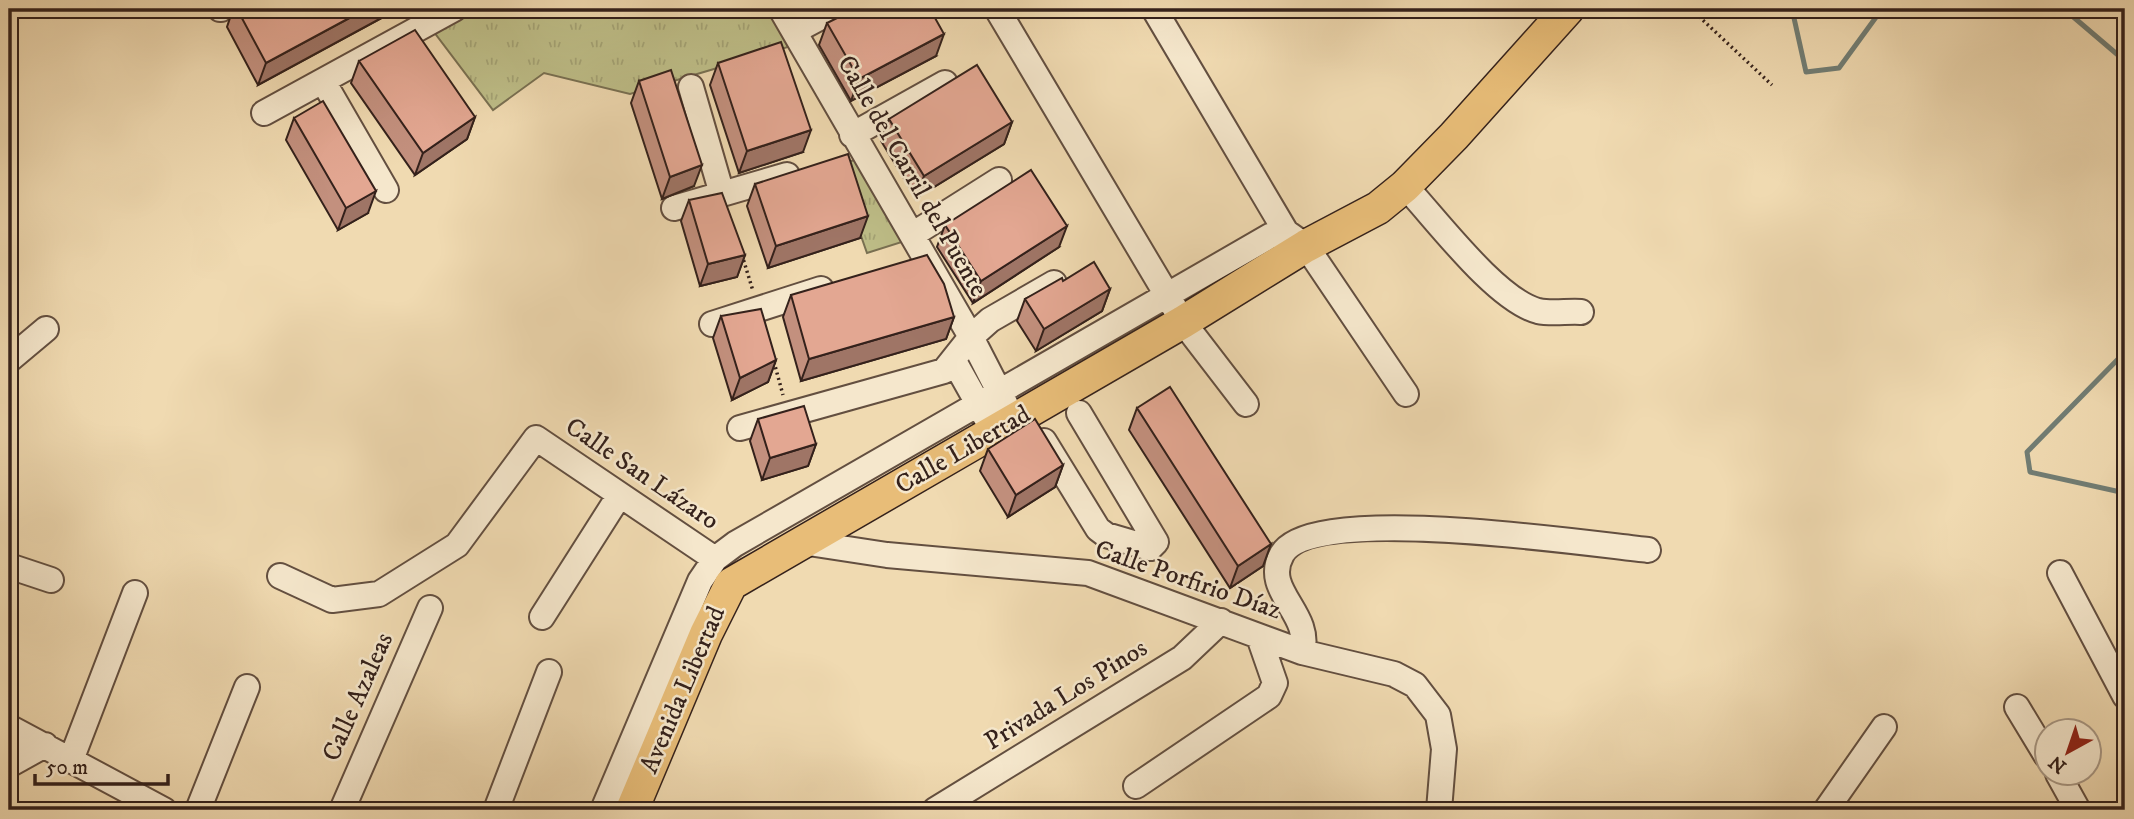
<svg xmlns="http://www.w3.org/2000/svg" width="2134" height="819" viewBox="0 0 2134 819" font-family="'IM FELL DW Pica',serif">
  <defs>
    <pattern id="grass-tufts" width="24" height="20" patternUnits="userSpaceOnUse" patternTransform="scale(1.75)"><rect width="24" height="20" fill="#bebe88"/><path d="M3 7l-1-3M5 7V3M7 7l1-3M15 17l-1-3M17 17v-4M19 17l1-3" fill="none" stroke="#a4a375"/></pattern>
  </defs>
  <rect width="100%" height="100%" fill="#f0dab1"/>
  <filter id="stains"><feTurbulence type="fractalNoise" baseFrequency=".00286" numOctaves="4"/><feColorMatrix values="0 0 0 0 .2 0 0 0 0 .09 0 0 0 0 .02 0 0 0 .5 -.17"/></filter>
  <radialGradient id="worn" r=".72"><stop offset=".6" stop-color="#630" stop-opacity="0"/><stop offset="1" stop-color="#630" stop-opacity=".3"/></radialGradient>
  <path fill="url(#grass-tufts)" stroke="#797052" stroke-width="2" d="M478,9H768L788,47L630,94L544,73L493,110L434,32Z
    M858,159L905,241L867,253L840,176L841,164Z"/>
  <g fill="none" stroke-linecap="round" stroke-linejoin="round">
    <path stroke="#717d74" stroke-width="5" d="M1792,9L1806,72L1839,68L1882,9
      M2064,9L2125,61
      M2125,352L2027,452L2030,472L2125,493"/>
    <defs>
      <path id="minor" d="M220,9H221
        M781,9L971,337L1007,407
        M997,9L1183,322L1246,404
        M1154,9L1286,232
        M795,31L836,9
        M323,81L386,190
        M691,87L722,194
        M264,113L454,9
        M852,135L945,83
        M1405,186C1436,219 1496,300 1538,311C1551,314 1568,311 1581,312
        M674,208L787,175
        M912,235L999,180
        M712,324L821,289
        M9,360L46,329
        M954,361L986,418
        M740,428L944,371L971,337L990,320L1054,283
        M1044,441L1098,529L1106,535L1150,548L1156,542L1079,413
        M802,542L887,555L1088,573L1302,652L1394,674L1415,685L1438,715L1444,749L1439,810
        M9,566L51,580
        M2060,573L2125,696
        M280,576L332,600L379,594L457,545L536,438L715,559
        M542,617L619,496
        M1302,652C1313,613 1261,591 1282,554C1312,502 1589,544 1648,550
        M2017,707L2046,755
        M9,727L164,810
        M71,760L135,593
        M9,765L45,745
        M2058,774L2078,810
        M1136,786L1269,696L1275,683L1259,637
        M198,810L247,687
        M342,810L430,608
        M496,810L549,672
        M603,810L700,581L715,559L735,544L1270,236L1286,232L1306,246L1406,394
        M935,810L1182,658L1221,621
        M1826,810L1884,727"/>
      <path id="major" d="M632,810L706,634L731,584L1183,322L1306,246L1378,208L1405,186L1454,136L1568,9"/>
    </defs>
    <use href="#minor" stroke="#634f40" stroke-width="28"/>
    <use href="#major" stroke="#34211b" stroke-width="35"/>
    <path stroke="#34211b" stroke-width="3.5" stroke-dasharray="2 3.5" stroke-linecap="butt" d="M1691,9L1772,85
      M742,255L753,291
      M774,362L783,395"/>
    <use href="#minor" stroke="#f5e7cc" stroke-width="24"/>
    <use href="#major" stroke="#e8bd78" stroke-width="32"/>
  </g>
  <path fill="#c3907e" stroke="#34211b" stroke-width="2" d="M233,9H398L258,85L227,27Z
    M827,23L936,56L851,101L819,45Z
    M359,61L475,117L467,139L415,175L351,83Z
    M718,63L803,152L739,173L710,85Z
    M639,81L694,186L662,199L631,103Z
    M294,118L368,213L338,230L286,140Z
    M889,119L1012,122L1004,144L916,198L881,141Z
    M755,184L860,238L768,268L747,206Z
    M689,200L745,255L737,277L700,286L681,221Z
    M945,225L1059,247L973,303L937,247Z
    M1063,281L1110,289L1102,311L1036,351L1017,321L1025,299Z
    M791,295L954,317L946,339L801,381L783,317Z
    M721,316L776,360L768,382L732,400L713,338Z
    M1137,408L1263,566L1230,588L1129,430Z
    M758,419L816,444L808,466L762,480L750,441Z
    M988,449L1063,465L1055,487L1008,517L980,471Z"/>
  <path fill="#9f7566" stroke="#34211b" stroke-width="2" d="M366,9H398L258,85L266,63Z
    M944,34L936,56L851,101L859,79Z
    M475,117L467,139L415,175L423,153Z
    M1012,122L1004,144L916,198L924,176Z
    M811,130L803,152L739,173L747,151Z
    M702,165L694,186L662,199L670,177Z
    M376,191L368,213L338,230L346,208Z
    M868,216L860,238L768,268L776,246Z
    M1067,226L1059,247L973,303L981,281Z
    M745,255L737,277L700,286L708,264Z
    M1110,289L1102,311L1036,351L1044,329Z
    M954,317L946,339L801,381L809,359Z
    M776,360L768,382L732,400L740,378Z
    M816,444L808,466L762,480L770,458Z
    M1063,465L1055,487L1008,517L1016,495Z
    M1271,544L1263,566L1230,588L1238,566Z"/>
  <path fill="#e3a792" stroke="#34211b" stroke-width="2" d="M237,9H366L266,63Z
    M855,9H930L944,34L859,79L827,23Z
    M415,30L475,117L423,153L359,61Z
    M781,42L811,130L747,151L718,63Z
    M977,65L1012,122L924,176L889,119Z
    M671,70L702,165L670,177L639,81Z
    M323,101L376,191L346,208L294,118Z
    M848,154L868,216L776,246L755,184Z
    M1031,170L1067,226L981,281L945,225Z
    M722,193L745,255L708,264L689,200Z
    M927,255L944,284L954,317L809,359L791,295Z
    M1094,262L1110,289L1044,329L1025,299L1062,278L1063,281Z
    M761,309L776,360L740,378L721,316Z
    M1170,387L1271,544L1238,566L1137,408Z
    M804,406L816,444L770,458L758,419Z
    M1035,419L1063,465L1016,495L988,449Z"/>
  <g text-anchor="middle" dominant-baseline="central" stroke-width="5" stroke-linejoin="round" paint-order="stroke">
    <g font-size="26" fill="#34211b" stroke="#f5e7cc">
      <text transform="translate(912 176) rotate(60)">Calle del Carril del Puente</text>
      <text transform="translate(963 450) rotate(-30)">Calle Libertad</text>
      <text transform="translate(642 474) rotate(34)">Calle San Lázaro</text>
      <text transform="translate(1188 580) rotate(19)">Calle Porfirio Díaz</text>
      <text transform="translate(683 690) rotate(-67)">Avenida Libertad</text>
      <text transform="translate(1066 695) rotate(-32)">Privada Los Pinos</text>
      <text transform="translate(358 697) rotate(-66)">Calle Azaleas</text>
    </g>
  </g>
  <rect width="2134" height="819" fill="none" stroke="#f0dab1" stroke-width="35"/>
  <rect x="10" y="10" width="2113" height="798" fill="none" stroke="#34211b" stroke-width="3.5"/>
  <rect x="18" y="18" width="2099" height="784" fill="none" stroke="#34211b" stroke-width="2"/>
  <g transform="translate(2068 752) rotate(220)"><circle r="33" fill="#f5e7cc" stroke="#a89885" stroke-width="2"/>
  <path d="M0-5L12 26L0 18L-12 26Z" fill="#8f2418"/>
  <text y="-10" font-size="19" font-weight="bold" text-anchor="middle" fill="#34211b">N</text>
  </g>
  <path d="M35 774v10h133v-10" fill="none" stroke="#34211b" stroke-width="3.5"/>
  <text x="46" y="774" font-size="21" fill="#34211b" stroke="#f5e7cc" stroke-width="5" paint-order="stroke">50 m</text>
  <rect width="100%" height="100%" filter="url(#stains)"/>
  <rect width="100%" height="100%" fill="url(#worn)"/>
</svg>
